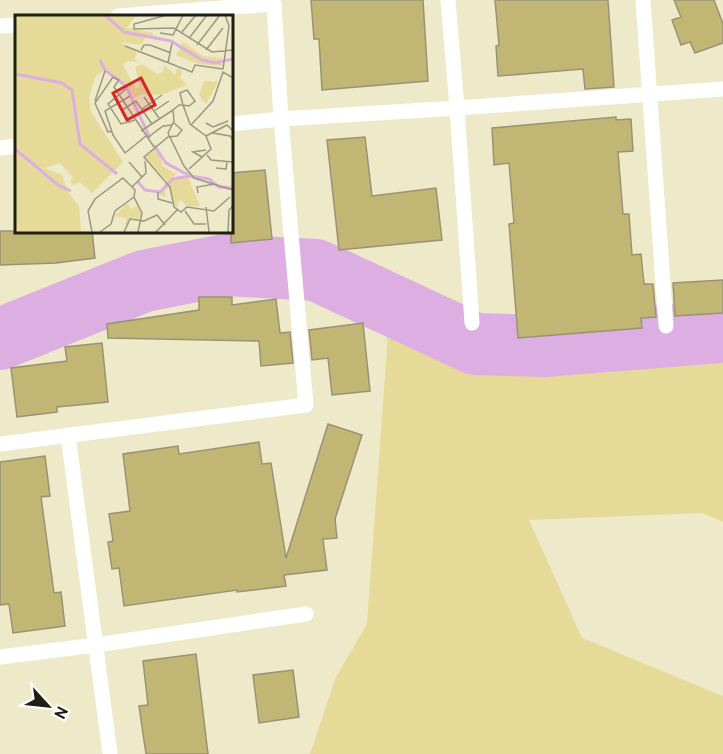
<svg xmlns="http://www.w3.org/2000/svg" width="723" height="754" viewBox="0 0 723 754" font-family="Overpass,sans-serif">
  <rect width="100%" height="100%" fill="#eee9c9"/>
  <path fill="#e6da99" d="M389,320L609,373L723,325V522L702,513L529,520L582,638L723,696V754H310L335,679L367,624Z"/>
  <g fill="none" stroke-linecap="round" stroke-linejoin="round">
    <path stroke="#dcaee2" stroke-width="62" d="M0,339L144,281L226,265L316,270L475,344L544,346L719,332L723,330"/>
  </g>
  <path fill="#c1b674" stroke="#989376" stroke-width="1.5" d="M311,0H423L428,81L322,90L319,39H314Z
    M495,0H608L614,87L585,89L583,69L498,76L496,46L499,45Z
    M674,0H714L723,24V43L695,53L690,42L681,45L672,20L681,17Z
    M616,117V120L631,119L633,151L618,152L623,214H629L632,255L641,254L644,284H653L656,317L641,318L642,328L518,338L509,224L514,223L509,163L494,165L492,128Z
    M365,137L372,196L436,188L442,240L339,250L327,140Z
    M265,170L272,239L231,243V173Z
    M0,231H92L95,258L56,263L0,265Z
    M723,280V313L675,316L673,283Z
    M199,297H232V305L276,299L280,333L290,332L293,363L261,366L259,341L108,338L107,324L199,310Z
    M363,323L370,391L332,395L328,358L312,360L309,330Z
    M102,343L108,402L57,407V412L17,417L11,368L67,361L65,347Z
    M328,424L362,435L335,519L337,538L323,539L327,570L284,575L286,586L237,592V590L124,606L119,568L112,569L108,542L113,541L109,514L130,511L123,454L178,446L179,454L259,442L262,464L271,463L286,558Z
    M45,456L50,496L41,497L54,593L61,592L65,626L13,633L9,604L0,605V462Z
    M196,654L208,754H146L139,706L148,705L143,661Z
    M293,670L299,717L259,723L253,675Z"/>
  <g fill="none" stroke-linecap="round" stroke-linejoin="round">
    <path stroke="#fff" stroke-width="15" d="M448,0L457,108L472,323
      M643,0L666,326
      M0,26L16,25
      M231,124L281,119L457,108L723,89
      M0,148L16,146
      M68,435L110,754
      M0,444L306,405L281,119L274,4L118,16
      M0,657L96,645L306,614"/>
  </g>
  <g transform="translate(15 15)">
    <rect width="218" height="218" fill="#eee9c9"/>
    <path d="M0,0H122L111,13L138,18V23L131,22L126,30L105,27L122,37L119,44L125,47L113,46L108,50L121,74L125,71L120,52L127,49L142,59L148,57L149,50L160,60L162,53L167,55L165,63L172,70L146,80L128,79L117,84L114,75L92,54L81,61L74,82L76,97L108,147L77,178L65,167L58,170L55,166L58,162L45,148L30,153L47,160L53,177L64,191L66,216L75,217H0ZM168,27L188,41L207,43V51L183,49L161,40ZM189,66L203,67L191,89L184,80ZM140,133L147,140V151L161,159L154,166L173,162L185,191H172L165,185L161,193L154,173L150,175L151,182L144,180L153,167L130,142ZM112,188L116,194L122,191L126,198L124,205L117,203L110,211L112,203L100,201Z" fill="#e6da99"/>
    <path fill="none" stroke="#dcaee2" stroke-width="3" d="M90,0L109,17L156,26L187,45L200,48L218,44M85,45L90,55L111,71L135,123M0,59L47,68L57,75L65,129L102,159M139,130L151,148L175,161M0,134L43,170L56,176M123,167L130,175L145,177L158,164L175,161L194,164L204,172L218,173"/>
    <path fill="none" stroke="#9c9880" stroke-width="1.5" d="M152,0L119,9V14L159,13L197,37L218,35M167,17L181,0M145,18L158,20L168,0M175,22L192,0M182,30L205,0M110,31L177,57L180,50L208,54M126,35L129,30H135L156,38M191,35L208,13M153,48L157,28M208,54L214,11L210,0M111,74L93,89L106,109L120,105M172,75L180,86L174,91L168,90L165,78ZM115,81L90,96L98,120L110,138L131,121M129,82L144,103M80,86L90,56M127,94L147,80M139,96L154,86M115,108L107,95L121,86L137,109M159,108L167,115L162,121L153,122L129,142L155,172L159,192L166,197L172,192L199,196L215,182M191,108L198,112L213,106M176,110L198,86L208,57L218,63M97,116L93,117L80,88L98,62L104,65L99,72L139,132M126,116L158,95M198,118L215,121L218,125M191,121L212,110L218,116M132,123L148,111L157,110M192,140L196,145L218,147M187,142L178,137L191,135M114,147L127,162M201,153L211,154L212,146M174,154L196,134L191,121L175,109L168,90H164L158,95L159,106L153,118L169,151L179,163L218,175M117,172L131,158L130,146M143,177V184L157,188M183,178L182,172L200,169M191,192L194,217M170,196L179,209H191M77,217L73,196L80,184L108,163L120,175L119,182L127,198L123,217M85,217L96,209L100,196L119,182M109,217L115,204L129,206L142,200L150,210M141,217L162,195M213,217L214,195L218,191"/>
    <path fill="#d62828" fill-opacity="0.15" stroke="#d62828" stroke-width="3" d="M126,63L140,90L112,105L98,78Z"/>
    <rect width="218" height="218" fill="none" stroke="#201e12" stroke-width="3"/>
  </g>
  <g transform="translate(48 706) rotate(117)" stroke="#ffffff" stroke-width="4.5" paint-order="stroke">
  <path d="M0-4.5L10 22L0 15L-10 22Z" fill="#201e12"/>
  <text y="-9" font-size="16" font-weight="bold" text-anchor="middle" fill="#201e12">N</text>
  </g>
</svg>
